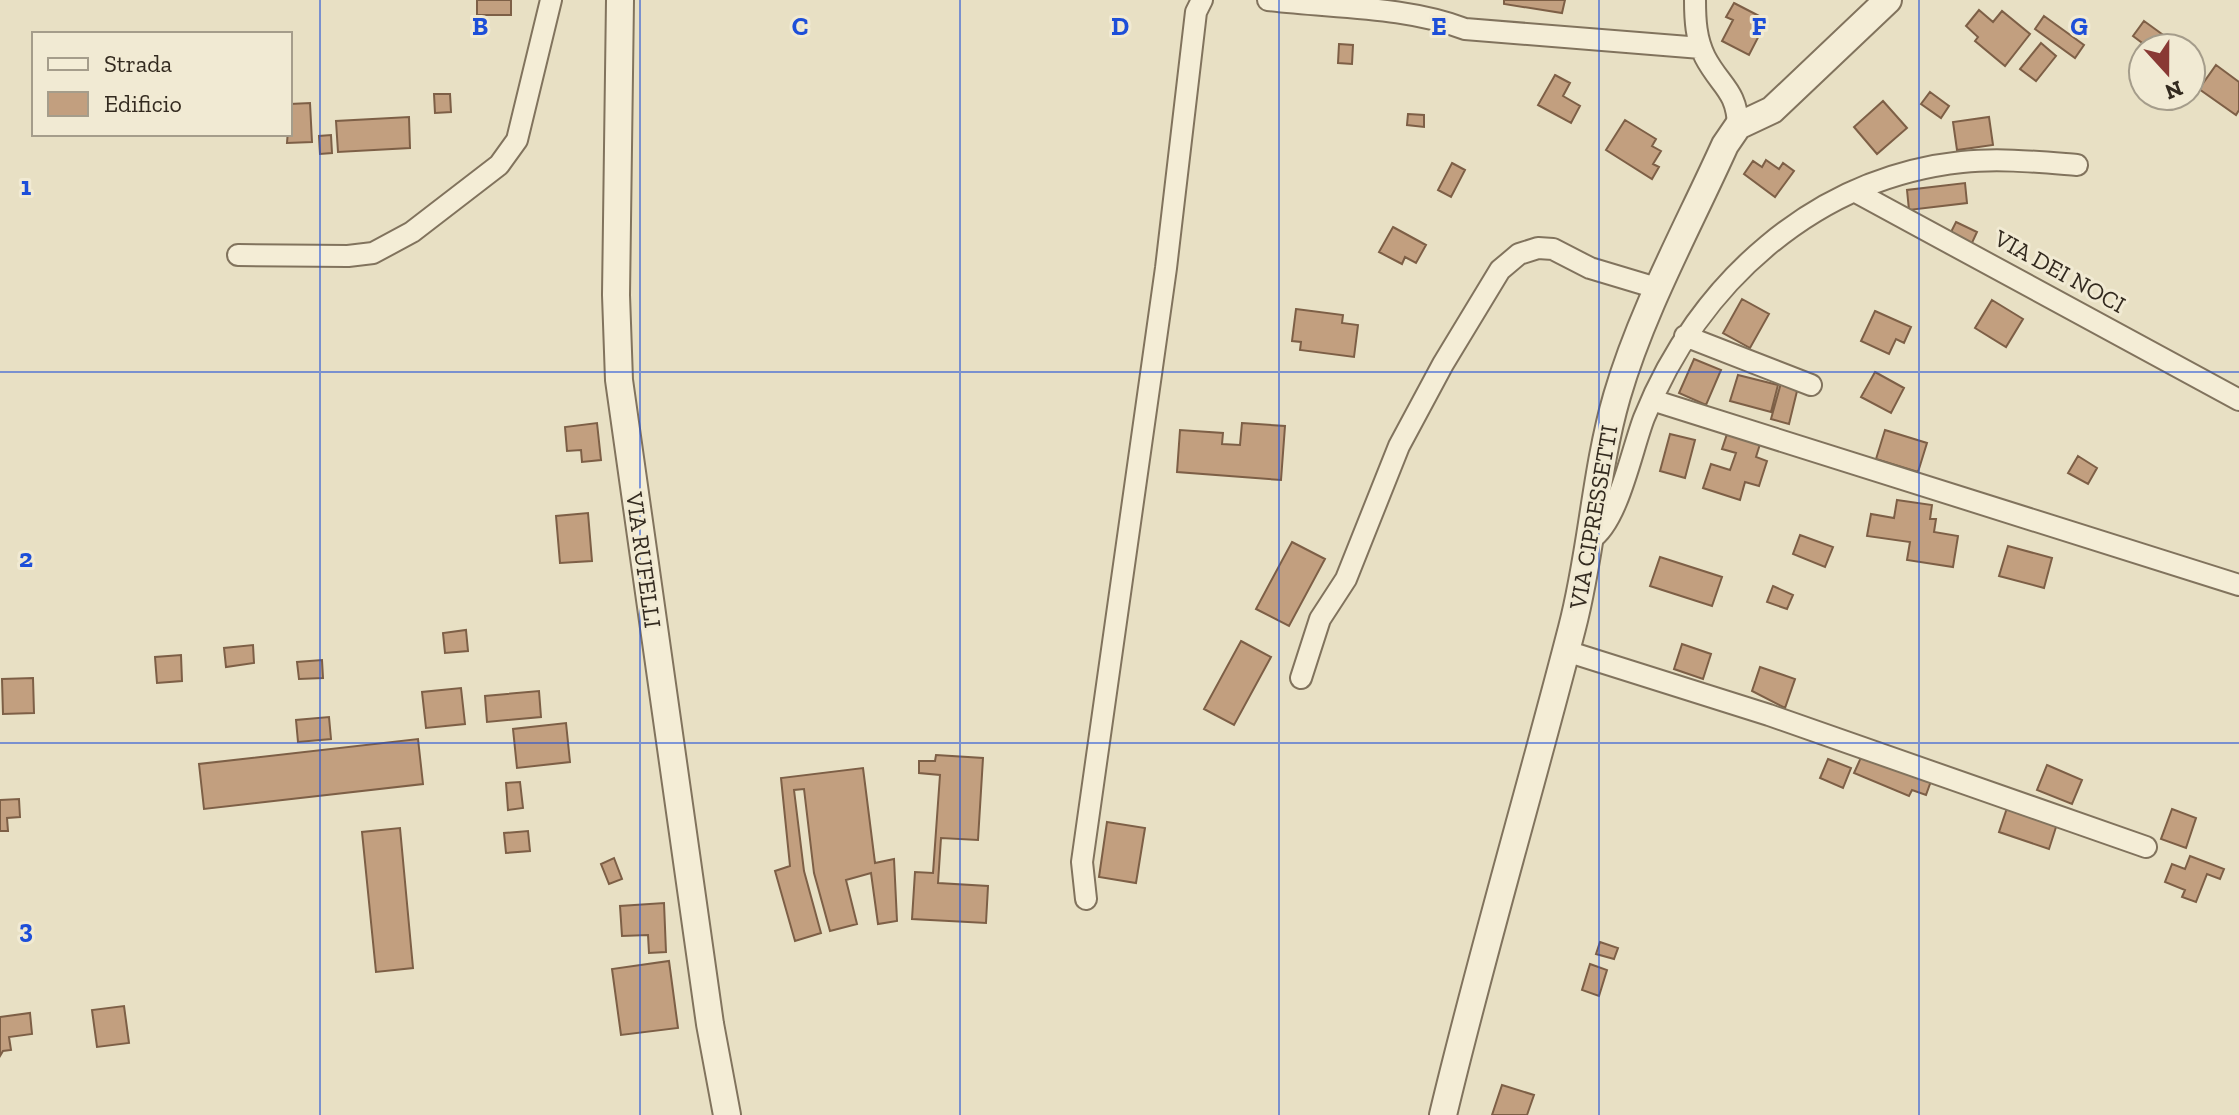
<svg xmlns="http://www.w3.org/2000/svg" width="2239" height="1115" viewBox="0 0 2239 1115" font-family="'Zilla Slab',serif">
  <rect width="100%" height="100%" fill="#e8e0c4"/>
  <path fill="#c29f7f" stroke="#7d5f46" stroke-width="2" d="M477,0H511V15H477Z
    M1504,0H1565L1562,13L1504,4Z
    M1734,3L1767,20L1749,55L1722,41L1733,20L1726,17Z
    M1979,10L1993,22L2002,11L2030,34L2005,66L1975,41L1978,37L1966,26Z
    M2044,16L2084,45L2075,58L2035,29Z
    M2144,21L2177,45L2175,48H2149L2133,36Z
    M2041,43L2056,56L2036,81L2020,69Z
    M1339,44L1353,45L1352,64L1338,63Z
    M2216,65L2239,82V110L2236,115L2199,89Z
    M1555,75L1570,83L1563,96L1580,106L1571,123L1538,105Z
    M1930,92L1949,106L1941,118L1921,104Z
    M434,94H450L451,112L435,113Z
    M1883,101L1907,128L1877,154L1854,127Z
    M310,103L312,142L287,143L290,104Z
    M1408,114L1424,115V127L1407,125Z
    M409,117L410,148L338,152L336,121Z
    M1989,117L1993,145L1957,150L1953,122Z
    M1625,120L1656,139L1652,146L1661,151L1653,164L1659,167L1652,179L1606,150Z
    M331,135L332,153L320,154L319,136Z
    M1766,160L1779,169L1783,163L1794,171L1775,197L1744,174L1753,161L1762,167Z
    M1452,163L1465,170L1451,197L1438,190Z
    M1965,183L1967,203L1909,210L1907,190Z
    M1956,222L1977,232L1971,245L1950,234Z
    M1393,227L1426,245L1416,263L1405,257L1402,264L1379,252Z
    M1742,299L1769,314L1750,348L1723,333Z
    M1992,300L2023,319L2006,347L1975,328Z
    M1296,309L1343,315L1342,323L1358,325L1354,357L1300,350L1301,342L1292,341Z
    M1875,311L1911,327L1904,343L1896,339L1889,354L1861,341Z
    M1694,359L1721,370L1706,405L1679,393Z
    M1875,372L1904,388L1891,413L1861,397Z
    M1738,375L1778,385L1771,412L1730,401Z
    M1781,383L1798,387L1789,424L1771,419Z
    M597,423L601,460L582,462L581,450L567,451L565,427Z
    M1242,423L1285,426L1281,480L1177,472L1180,430L1223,433L1222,444L1240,445Z
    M1885,430L1927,443L1918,472L1876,459Z
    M1728,431L1761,441L1756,457L1767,461L1759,486L1745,482L1740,500L1703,488L1711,464L1730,470L1736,453L1722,449Z
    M1670,434L1695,440L1685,478L1660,471Z
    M2078,456L2097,468L2088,484L2068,473Z
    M1897,500L1932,505L1930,519H1936L1934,532L1958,536L1953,567L1907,560L1910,542L1867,536L1871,514L1894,518Z
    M588,513L592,561L560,563L556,516Z
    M1800,535L1833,547L1825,567L1793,554Z
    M1292,542L1325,559L1289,626L1256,609Z
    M2008,546L2052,558L2044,588L1999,576Z
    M1660,557L1722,577L1712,606L1650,586Z
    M1773,586L1793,595L1787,609L1767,602Z
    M466,630L468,651L445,653L443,633Z
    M1241,641L1271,657L1234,725L1204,709Z
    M1682,644L1711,654L1703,679L1674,669Z
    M253,645L254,663L226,667L224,648Z
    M181,655L182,681L157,683L155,657Z
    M322,660L323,678L299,679L297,662Z
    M1760,667L1795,679L1785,708L1752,691Z
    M33,678L34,713L3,714L2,679Z
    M461,688L465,724L426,728L422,692Z
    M539,691L541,717L487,722L485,696Z
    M329,717L331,739L298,742L296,720Z
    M566,723L570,762L517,768L513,729Z
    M418,739L423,784L204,809L199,764Z
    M1863,753L1931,781L1926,795L1912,790L1909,796L1854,773Z
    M936,755L983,758L978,840L941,838L938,883L988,886L986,923L912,919L915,872L933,873L940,775L919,773V761H935Z
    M1828,759L1851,768L1843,788L1820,778Z
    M2047,765L2082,780L2072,804L2037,790Z
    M863,768L875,863L894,859L897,921L878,924L871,873L846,880L857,924L830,931L814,873L804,789L794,790L804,871L821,933L795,941L775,871L790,866L781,778Z
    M520,782L523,808L508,810L506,783Z
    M19,799L20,817L7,818L8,831H0V800Z
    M2007,808L2057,824L2049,849L1999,832Z
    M2172,809L2196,818L2186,848L2161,839Z
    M1107,822L1145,828L1136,883L1099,877Z
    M400,828L413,968L376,972L362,832Z
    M528,831L530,851L506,853L504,833Z
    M2190,856L2224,869L2220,879L2207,874L2196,902L2182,897L2185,890L2165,882L2172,864L2185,869Z
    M614,858L622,879L609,884L601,864Z
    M664,903L666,952L649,953L648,935L622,936L620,906Z
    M1600,942L1618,948L1614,959L1596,954Z
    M669,961L678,1028L621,1035L612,969Z
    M1590,964L1607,970L1599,996L1582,990Z
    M124,1006L129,1043L97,1047L92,1010Z
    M30,1013L32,1034L9,1037L11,1050L3,1051L0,1056V1017Z
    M1502,1085L1534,1095L1527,1115H1492Z"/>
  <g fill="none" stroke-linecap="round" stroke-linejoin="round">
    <defs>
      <path id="minor" d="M1268,0C1332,8 1405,6 1465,29L1701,48
        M1695,0C1695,20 1696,39 1705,57C1720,86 1737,90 1738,126
        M1854,191L2239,400
        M238,255L348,256L373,253L412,232L499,165L517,140L551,0
        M1685,336L1811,385
        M1652,400L2239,585
        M1591,539C1618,522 1632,449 1644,418C1698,283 1814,178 1962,162C2000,158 2039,162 2077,165
        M1566,651L1769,715L2146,847
        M1301,678L1320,619L1346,579L1399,446L1443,364L1500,270L1519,254L1538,248L1553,249L1590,268L1660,289
        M1086,899L1082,862L1166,268L1196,12L1202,0"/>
      <path id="tertiary" d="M620,0L616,295L619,380L710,1024L727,1115
        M1443,1115C1482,952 1530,791 1572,628C1592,552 1595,472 1617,396C1642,310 1688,227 1725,145L1738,126L1772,110L1888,0"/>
    </defs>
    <use href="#minor" stroke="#81735d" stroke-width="24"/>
    <use href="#tertiary" stroke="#81735d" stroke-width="30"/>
    <use href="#minor" stroke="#f4edd6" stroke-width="20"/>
    <use href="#tertiary" stroke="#f4edd6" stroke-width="26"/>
  </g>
  <path fill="none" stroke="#1d4ed8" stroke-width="2" stroke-opacity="0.55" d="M320,0V1115M640,0V1115M960,0V1115M1279,0V1115M1599,0V1115M1919,0V1115M0,372H2239M0,743H2239"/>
  <g text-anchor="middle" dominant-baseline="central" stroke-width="6" stroke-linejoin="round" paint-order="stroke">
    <g font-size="24" fill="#332a1f" stroke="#f1ead3">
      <text transform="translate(2060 271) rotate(29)">VIA DEI NOCI</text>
      <text transform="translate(1593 517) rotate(-80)">VIA CIPRESSETTI</text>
      <text transform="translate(644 560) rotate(82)">VIA RUFELLI</text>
    </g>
  </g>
  <g font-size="26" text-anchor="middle" font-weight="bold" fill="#1d4ed8" stroke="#f1ead3" stroke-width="6" stroke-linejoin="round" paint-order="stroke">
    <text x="480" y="35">B</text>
    <text x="800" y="35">C</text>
    <text x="1120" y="35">D</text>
    <text x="1439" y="35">E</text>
    <text x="1759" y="35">F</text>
    <text x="2079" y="35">G</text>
    <text x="26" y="195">1</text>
    <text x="26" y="567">2</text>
    <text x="26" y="938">3</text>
  </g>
  <rect x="32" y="32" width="260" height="104" fill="#f1ead3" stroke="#a59d8b" stroke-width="2"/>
  <rect x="48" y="58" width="40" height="12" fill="#f4edd6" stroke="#a59d8b" stroke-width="2"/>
  <text x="104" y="72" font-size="24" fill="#332a1f">Strada</text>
  <rect x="48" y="92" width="40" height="24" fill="#c29f7f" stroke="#a59d8b" stroke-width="2"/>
  <text x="104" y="112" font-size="24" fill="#332a1f">Edificio</text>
  <g transform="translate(2167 72) rotate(159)"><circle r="38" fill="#f1ead3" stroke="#a59d8b" stroke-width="2"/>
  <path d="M0-6L14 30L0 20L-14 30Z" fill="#893934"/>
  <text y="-12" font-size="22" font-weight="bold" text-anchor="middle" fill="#332a1f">N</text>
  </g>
</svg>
